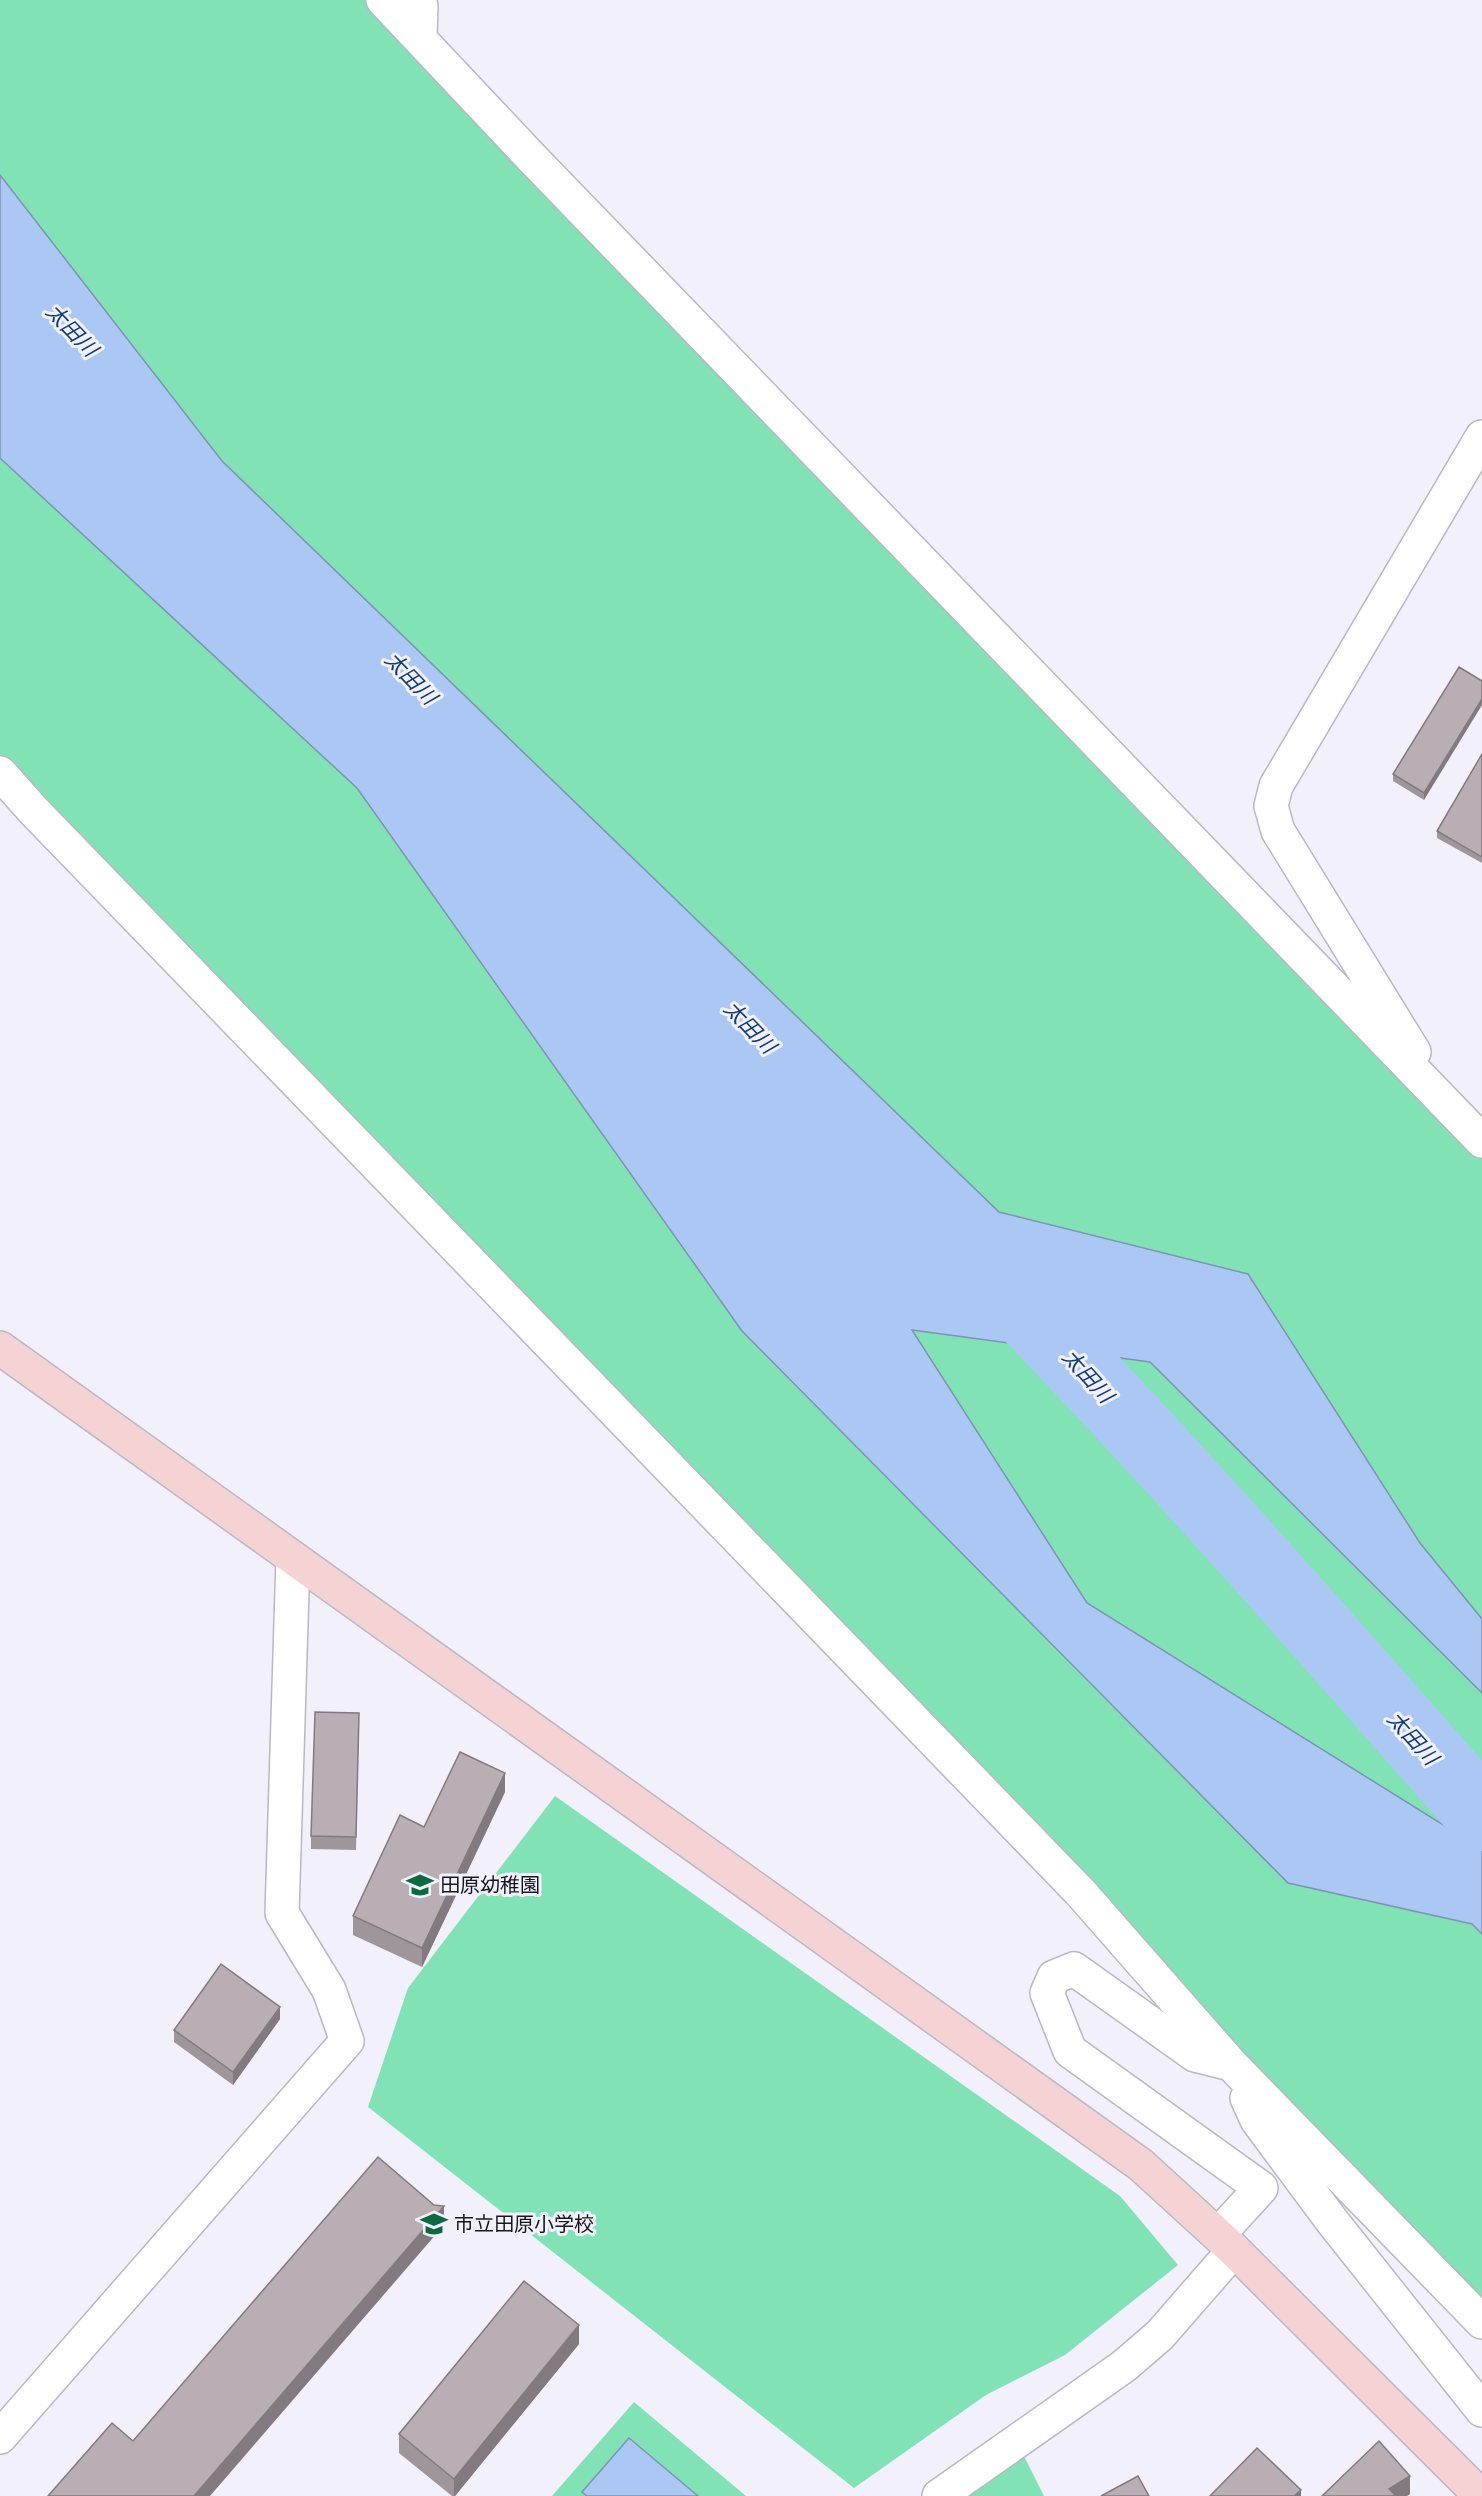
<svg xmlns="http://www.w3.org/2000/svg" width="1482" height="2496" viewBox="0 0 1482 2496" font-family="Helvetica,'Noto Sans JP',sans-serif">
  <rect width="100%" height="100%" fill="#f1f0fb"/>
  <path fill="#81e2b5" d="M0,0H369L1482,1142V2322L651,1448L0,756Z
    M555,1796L1120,2196L1178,2265L1065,2355L986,2395L854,2488L368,2107L408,1988Z
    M634,2402L746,2496H698L629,2438L582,2492L587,2496H552Z
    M1022,2452L1044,2496H964Z"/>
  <path fill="#abc8f5" stroke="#7f93b3" stroke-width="1.5" d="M0,175L222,461L999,1212L1248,1274L1420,1543L1482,1619V1693L1150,1362L912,1330L1087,1603L1482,1849V1934L1472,1924L1288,1883L742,1331L357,788L0,458Z
    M629,2438L698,2496H587L582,2492Z"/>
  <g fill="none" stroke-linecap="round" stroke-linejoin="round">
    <path stroke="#abc8f5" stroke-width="72" d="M994,1278C1163,1451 1323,1634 1482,1815"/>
    <defs>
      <path id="street" d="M383,0L530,156L1482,1141
        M418,0L421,6L420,37
        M0,773L33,810L1081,1893L1231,2064L1482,2322
        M1414,1052L1278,831L1271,806L1276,786L1482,437
        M1247,2098L1257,2120L1332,2221L1482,2410
        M1218,2235L1261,2188L1070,2051L1047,1993L1054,1977L1074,1969L1195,2055L1231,2064
        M0,2437L347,2041L329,1990L282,1913L293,1558
        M939,2496L1124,2366L1160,2335L1234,2250"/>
      <path id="secondary" d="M0,1348L1141,2165L1234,2250L1481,2496"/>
    </defs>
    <use href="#street" stroke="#b9b8c3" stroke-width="36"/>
    <use href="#secondary" stroke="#b9b8c3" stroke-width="36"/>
    <use href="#street" stroke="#fff" stroke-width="33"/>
    <use href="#secondary" stroke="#f5d2d3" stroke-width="33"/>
  </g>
  <path fill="#9f969b" d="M1459,667L1424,800L1393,781V774Z
    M1482,754V863L1437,838V831Z
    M359,1713L356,1850L311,1849V1836Z
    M505,1792L422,1967L353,1935V1916L424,1827Z
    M280,2019L233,2085L174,2042V2030Z
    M579,2344L455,2496H452L399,2453V2434Z"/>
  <path fill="#827a7e" d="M1482,699V705L1424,800V793Z
    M505,1773V1792L422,1967V1948Z
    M280,2007V2019L233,2085V2072Z
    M444,2206V2225L210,2496H194Z
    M579,2325V2344L455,2496H454V2479Z
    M1410,2476V2494L1407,2496H1389V2489Z
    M1301,2490V2496H1294Z"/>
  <path fill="#b9aeb4" stroke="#827a7e" stroke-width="1.5" d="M1459,667L1482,681V699L1424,793L1393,774Z
    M1482,754V857L1437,831Z
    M315,1712L359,1713L356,1837L311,1836Z
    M460,1752L505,1773L422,1948L353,1916L400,1815L424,1827Z
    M221,1964L280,2007L233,2072L174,2030Z
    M378,2157L434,2205L444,2206L194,2496H48L112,2423L133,2441Z
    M524,2281L579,2325L454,2479L399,2434Z
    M1379,2441L1410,2476L1389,2489L1396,2496H1322Z
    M1257,2448L1301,2490L1294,2496H1210Z
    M1138,2476L1149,2496H1101Z"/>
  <defs>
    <symbol id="school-bare" viewBox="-9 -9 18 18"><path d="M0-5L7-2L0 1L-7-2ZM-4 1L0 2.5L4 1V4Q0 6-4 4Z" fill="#0b6a3e" stroke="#f1f0fb" stroke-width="2.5" paint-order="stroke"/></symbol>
  </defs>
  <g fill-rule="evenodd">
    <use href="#school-bare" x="401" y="1866" width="38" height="38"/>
    <use href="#school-bare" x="415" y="2205" width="38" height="38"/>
  </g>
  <g text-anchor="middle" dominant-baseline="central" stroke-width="6" stroke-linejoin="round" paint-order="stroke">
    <g font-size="20" fill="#17161a" stroke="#f1f0fb" text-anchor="start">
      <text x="440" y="1885">田原幼稚園</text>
      <text x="454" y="2224">市立田原小学校</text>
    </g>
    <g font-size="21" font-style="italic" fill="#0e3b7a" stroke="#f1f0fb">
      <text transform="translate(72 330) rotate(46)">太田川</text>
      <text transform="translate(411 678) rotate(46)">太田川</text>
      <text transform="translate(750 1027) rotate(46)">太田川</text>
      <text transform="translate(1088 1376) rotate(48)">太田川</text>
      <text transform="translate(1413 1738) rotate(48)">太田川</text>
    </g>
  </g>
</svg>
